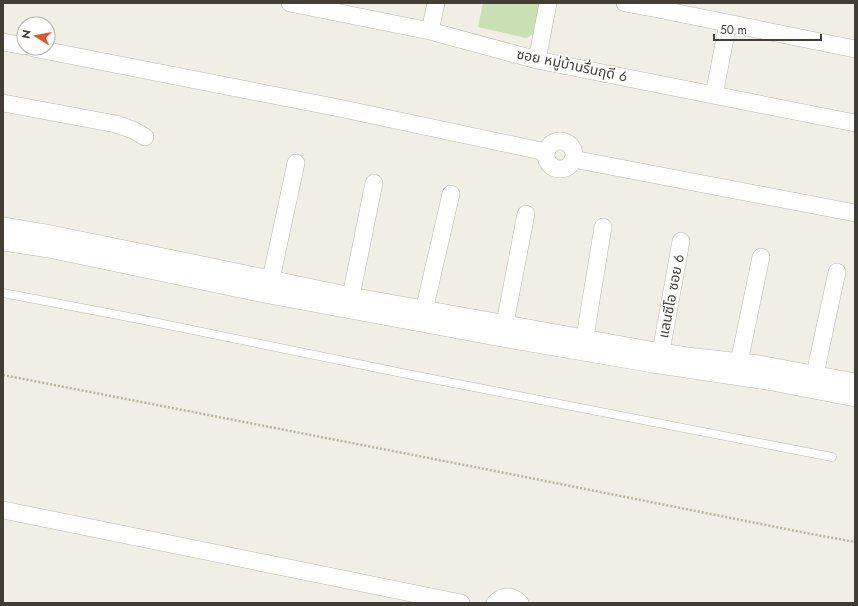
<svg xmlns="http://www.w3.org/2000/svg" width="858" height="606" viewBox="0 0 858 606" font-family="Jost,'Noto Sans Thai',sans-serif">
  <rect width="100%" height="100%" fill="#f0eee5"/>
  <path fill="#c8e0b3" d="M483,3H540L534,34L526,38L478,27Z"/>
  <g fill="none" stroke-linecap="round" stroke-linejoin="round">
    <defs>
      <path id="lane" d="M3,293L139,319L407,374L832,457"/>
      <path id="street" d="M290,3L430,31L537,60L855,123
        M625,3L658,9L855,49
        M430,31L436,3
        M3,42L24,46
        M33,48L339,108L546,152
        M537,60L548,3
        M714,95L728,23
        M3,103L116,124L133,130L145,137
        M546 155a14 14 0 1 1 28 0a14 14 0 1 1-28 0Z
        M573,159L855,213
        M3,226L51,234L169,258L351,296L661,352L687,356L759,364L855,382
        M3,242L49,249L264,294L496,337L653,364L767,381L855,398
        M271,279L296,163
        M351,296L374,183
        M422,319L451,194
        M505,323L526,214
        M583,349L603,227
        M661,352L681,241
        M737,372L761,257
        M815,374L837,272
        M3,510L461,603
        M495,603C503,595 512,595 520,603"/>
    </defs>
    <use href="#lane" stroke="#bbb6a9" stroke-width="9"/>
    <use href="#street" stroke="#bbb6a9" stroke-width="18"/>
    <path stroke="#bbb29c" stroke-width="2.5" stroke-dasharray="2 2" stroke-linecap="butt" d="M3,375L480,468L806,533L855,542"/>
    <use href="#lane" stroke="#fff" stroke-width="8"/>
    <use href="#street" stroke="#fff" stroke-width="17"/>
  </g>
  <g text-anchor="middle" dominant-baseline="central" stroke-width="3.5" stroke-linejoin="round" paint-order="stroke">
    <g font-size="14" fill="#423e36" stroke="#fff">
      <text transform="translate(572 65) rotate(12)">ซอย หมู่บ้านรื่นฤดี 6</text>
      <text transform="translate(671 296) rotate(-79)">แลนซีโอ ซอย 6</text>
    </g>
  </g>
  <rect width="858" height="606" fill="none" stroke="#423e36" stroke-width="8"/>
  <g transform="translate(36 36) rotate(281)"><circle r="19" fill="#ffffff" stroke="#b3b2af"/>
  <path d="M0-3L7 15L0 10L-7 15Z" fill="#e0562d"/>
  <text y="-6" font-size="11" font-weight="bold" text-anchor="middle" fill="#423e36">N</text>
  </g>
  <path d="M714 34v6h107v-6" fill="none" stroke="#423e36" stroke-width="2"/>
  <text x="720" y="34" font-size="12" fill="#423e36" stroke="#ffffff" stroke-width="3" paint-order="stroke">50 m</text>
</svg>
